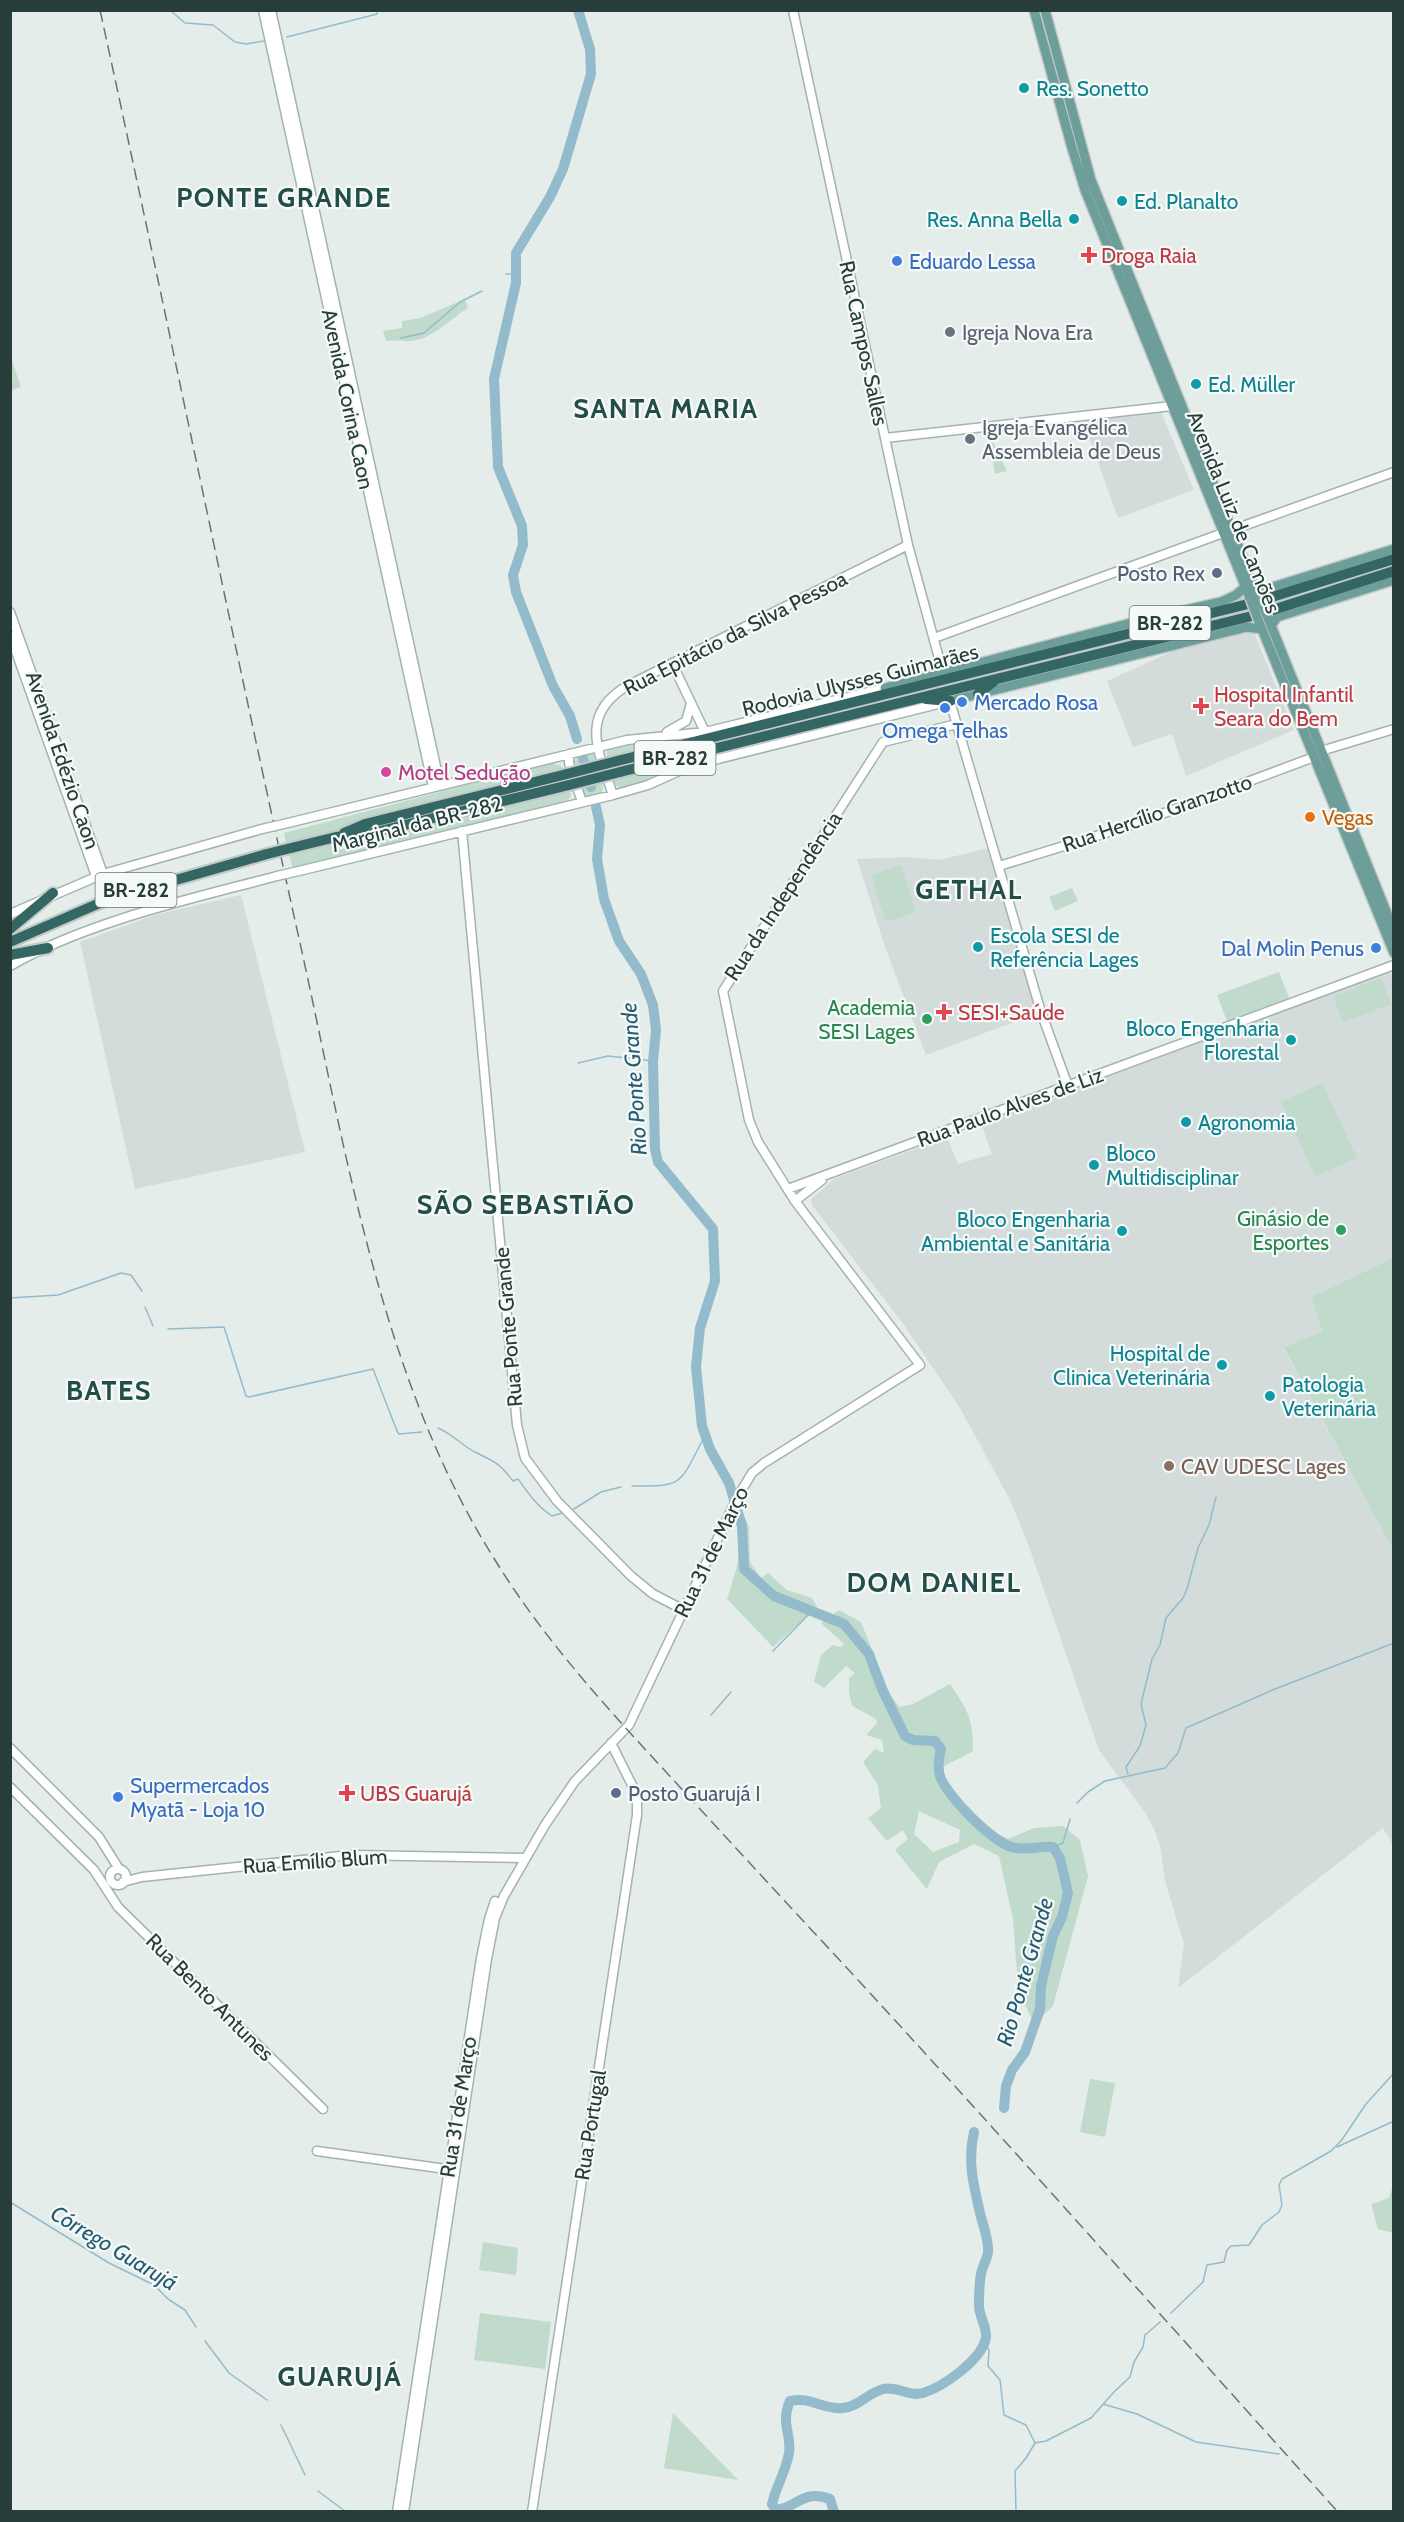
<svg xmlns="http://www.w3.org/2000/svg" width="1404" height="2522" viewBox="0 0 1404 2522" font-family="Cabin,sans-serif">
  <rect width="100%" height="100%" fill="#e5edea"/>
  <path fill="#d3dcda" d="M1161,412L1194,490L1118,518L1083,421Z
    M1253,630L1294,730L1186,776L1172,734L1133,747L1107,681L1191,643Z
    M993,847L1041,1012L926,1055L885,947L857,859L908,857L939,860Z
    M241,895L305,1152L135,1189L80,942L155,915Z
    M1390,971L1394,979L1393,1258L1311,1297L1322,1331L1284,1349L1393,1550V1845L1383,1828L1178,1988L1184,1944L1165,1881L1160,1846L1155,1831L1146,1814L1099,1750L1027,1541L1009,1498L960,1408L904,1325L812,1205L811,1199L834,1179L947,1137L958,1164L992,1154L981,1123Z"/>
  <path fill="#c0dbcc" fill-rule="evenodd" d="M1037,11H1041L1091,192L1085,184Z
    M465,299L468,308C450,319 432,340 410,341C401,342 395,339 386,341L383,331L402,328V321L420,318Z
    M10,355L21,387L11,391H10Z
    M989,434L1007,471L995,474Z
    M686,738L688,739L607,758V748L630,743Z
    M591,753L594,754L598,763L575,769L573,763L576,758Z
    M550,763L560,765L565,771L361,822L336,832L286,844L284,833Z
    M666,766L668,767L667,769L642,782L623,789L613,784L612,779Z
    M602,782L603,790L599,795L583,797L579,788Z
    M570,790L571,797L564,803L293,869L289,855L339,843L373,838Z
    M901,865L916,912L886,922L871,875Z
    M1072,888L1078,901L1055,911L1049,897Z
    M1279,972L1291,1003L1229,1026L1217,995Z
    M1381,978L1391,1004L1343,1022L1333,996Z
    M1322,1083L1357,1158L1315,1176L1281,1102Z
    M1393,1258V1550L1284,1348L1322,1331L1311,1297Z
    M742,1512L749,1526L750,1562L761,1578L768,1573L787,1590L812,1598L817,1607L773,1647L727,1599C734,1576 747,1543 736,1519Z
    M839,1610L861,1622L890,1695L900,1707L913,1704L950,1684C968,1711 973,1718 973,1751L937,1770L981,1826L1008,1839L1034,1828L1063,1826L1080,1840L1088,1876L1053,2006L1034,2024L1024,2002L1017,1974L1013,1919L999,1856L974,1844L939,1862L927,1889L895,1850L908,1839L903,1830L887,1841L868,1818L881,1808L878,1785L863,1762L875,1749L884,1753L882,1740L866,1735L877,1723L876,1719L852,1706L849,1692V1678L855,1673L846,1666L824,1688L814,1682L821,1655L833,1645L840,1647L844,1644L821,1623ZM919,1811L960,1830L959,1842L933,1852L914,1834Z
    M1090,2079L1115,2083L1105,2137L1080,2132Z
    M1393,2185V2233L1378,2229L1371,2204L1389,2198Z
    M483,2242L518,2248L516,2275L479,2270Z
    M480,2313L551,2322L545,2369L474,2360Z
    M673,2413L738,2480L664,2468Z"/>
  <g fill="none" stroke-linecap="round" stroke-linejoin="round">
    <path stroke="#93bbcc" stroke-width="1.5" d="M139,10H141
      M170,10L185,23L213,25L235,42L246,44L264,41
      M287,37L377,14V10
      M506,274H515
      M401,338L424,333L460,302L482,291
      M578,1063L608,1056L653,1061
      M10,1298L58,1295L121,1273L131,1275L142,1291
      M145,1307L153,1326
      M168,1329L224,1327L246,1396L249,1397L373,1369L397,1431L399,1434L422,1432
      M438,1428C453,1434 463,1447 477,1453C497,1463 499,1463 513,1481L518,1479C528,1493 537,1506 552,1516L562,1513
      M632,1486C682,1486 679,1486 702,1441L706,1438
      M574,1509L601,1492L621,1487
      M773,1651L811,1612
      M711,1715L731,1692
      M1128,1774L1126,1767L1140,1746L1146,1725L1141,1704L1152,1659L1160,1645L1166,1618L1183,1598L1187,1589L1198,1548L1209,1525L1216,1497
      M1077,1803L1088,1792L1105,1781L1165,1768L1178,1753L1186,1728L1275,1689L1394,1643
      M1053,1847L1063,1843L1070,1819
      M1337,2147L1394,2121
      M10,2202L109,2263L154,2285L168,2299L185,2310L196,2327
      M1171,2313L1203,2282L1207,2265L1224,2262L1227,2250L1231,2246L1249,2245L1262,2225L1279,2212L1282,2205L1279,2185L1282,2179L1331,2151L1341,2141L1366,2104L1394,2073
      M205,2341L229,2373L267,2400
      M984,2342L989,2350L988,2366L1000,2380L1004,2415L1026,2425L1035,2443L1026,2458L1015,2471L1016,2512
      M1103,2404L1137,2414L1196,2442L1279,2454
      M281,2425L305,2475
      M1035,2443L1046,2441L1091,2418L1114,2392L1130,2377L1134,2362L1143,2347L1145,2335L1160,2322
      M318,2491L346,2512"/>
    <path stroke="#93bbcc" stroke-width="10" d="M577,739L570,716L553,686L516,592L513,575L523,545L522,526L498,467L494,379L516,283V253L550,197L563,169L591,74L590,49L578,10
      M583,758L591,787
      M596,807L600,825L597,859L604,899L619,941L641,974L653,1005L656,1030L653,1061L655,1149L658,1162L713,1229L715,1281L700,1328L696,1367L702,1426L710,1449L729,1483L742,1526L744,1569L774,1596L844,1624L869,1654L882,1689L905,1736L913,1740L935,1741L941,1749C939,1757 937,1767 940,1776C946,1795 995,1846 1016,1848C1027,1850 1041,1846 1053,1847L1060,1858L1068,1893L1062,1917L1053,1936L1041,1986L1040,2009L1025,2052L1012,2070L1006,2086L1004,2108
      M834,2512L830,2499C802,2489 799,2507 776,2510L772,2504C776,2487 786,2471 789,2453C792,2434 780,2424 790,2401C810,2396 823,2410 843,2408C858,2407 868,2393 883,2389C897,2386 910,2397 923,2393C943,2387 983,2359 986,2337C987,2327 979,2316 979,2306C979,2296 979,2284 981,2274C982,2267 987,2260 988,2252C989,2242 984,2227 981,2217C974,2187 967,2162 974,2132"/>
    <defs>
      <path id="secondary" d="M263,10L433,787
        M271,10L440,785
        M793,10L908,545L943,673
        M885,438L1172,406
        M1232,530L1394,472
        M10,612L103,874
        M10,635L96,876
        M934,638L1223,533
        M672,663L705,732
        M667,732L686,721L691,703
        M1321,751L1394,729
        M569,754V763L582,802
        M613,795C599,753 578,715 627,686L908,545
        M288,823L627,740L705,732L885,688
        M462,831L517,1425L525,1458L557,1501L631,1576L653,1594L682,1609
        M999,866L1135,824L1314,757
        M303,870L613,795L648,785L690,766L950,701L1041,1012L1068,1086
        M10,914L103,874L262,829
        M10,966C88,921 191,899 277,876
        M788,1189L1394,965
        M795,1201L822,1180
        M10,1748L99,1837L119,1869
        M10,1787L94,1870L118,1907L323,2109
        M110 1877a8 8 0 1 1 16 0a8 8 0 1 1-16 0Z
        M123,1882L142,1877L350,1855L525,1858
        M317,2151L453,2170
        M397,2512L481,1958L489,1919L495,1901
        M404,2512L487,1959L495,1918L504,1896L545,1825L575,1781L629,1725L738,1496L752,1473L764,1463L920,1365L795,1201L758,1142L749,1120L723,991L883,742L957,724
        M532,2512L637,1815V1795L611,1743"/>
      <path id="primary" d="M1034,10L1072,148L1085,190L1250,598
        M1045,10L1091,180L1258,595
        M1257,592L1394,549
        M1268,618L1394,931
        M1259,622L1394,953
        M1271,626L1277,617L1394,580
        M885,688L1146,619L1221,602L1236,595L1245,587
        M950,701L1235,630L1247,627L1262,629"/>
      <path id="highway" d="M978,694L994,681
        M926,699L950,701
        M617,761L1256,602L1394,559
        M620,772L1260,614L1394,571
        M344,833L365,824L567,774
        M291,848L336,837L372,833L569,785
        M10,929L53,893
        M10,942L109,899L267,854
        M10,955L48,948"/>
    </defs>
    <use href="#secondary" stroke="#a1b4b0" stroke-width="11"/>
    <use href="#primary" stroke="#c2c9c8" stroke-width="12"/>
    <use href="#highway" stroke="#c2c9c8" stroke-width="14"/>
    <use href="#secondary" stroke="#fff" stroke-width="8"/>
    <use href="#primary" stroke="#6e9e99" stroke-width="9"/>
    <use href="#highway" stroke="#346663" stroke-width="10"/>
    <path stroke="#607875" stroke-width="1.5" stroke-dasharray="12 6" stroke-linecap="butt" d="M100,10C168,321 231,633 300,943C346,1150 380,1378 495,1560C543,1638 605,1706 667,1773C723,1834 778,1894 834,1954C1004,2138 1170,2326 1338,2512"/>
    <defs>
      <path id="secondary-bridge" d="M262,829L288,823
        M277,876L303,870"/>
      <path id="primary-bridge" d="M1258,595L1268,618
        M1250,598L1259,622"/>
      <path id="highway-bridge" d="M567,774L617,761
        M569,785L620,772
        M267,854L291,848"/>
    </defs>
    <use href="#secondary-bridge" stroke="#a1b4b0" stroke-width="11" stroke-linecap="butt"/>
    <use href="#primary-bridge" stroke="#c2c9c8" stroke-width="12" stroke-linecap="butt"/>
    <use href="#highway-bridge" stroke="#c2c9c8" stroke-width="14" stroke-linecap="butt"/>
    <use href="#secondary-bridge" stroke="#fff" stroke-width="8"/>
    <use href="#primary-bridge" stroke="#6e9e99" stroke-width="9"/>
    <use href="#highway-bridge" stroke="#346663" stroke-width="10"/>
  </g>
  <g fill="#0f9aa8" stroke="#f5f9f8" stroke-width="2">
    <circle cx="1024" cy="88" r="6"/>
    <circle cx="1122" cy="201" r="6"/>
    <circle cx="1074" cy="219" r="6"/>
    <circle cx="1196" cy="384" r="6"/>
    <circle cx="978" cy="947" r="6"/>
    <circle cx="1291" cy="1040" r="6"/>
    <circle cx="1186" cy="1122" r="6"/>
    <circle cx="1094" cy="1165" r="6"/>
    <circle cx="1122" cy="1231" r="6"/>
    <circle cx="1222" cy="1365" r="6"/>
    <circle cx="1270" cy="1396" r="6"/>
  </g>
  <g fill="#e0444e" stroke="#f5f9f8" stroke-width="2">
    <path d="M1086 246h6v6h6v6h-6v6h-6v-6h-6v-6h6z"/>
    <path d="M1198 697h6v6h6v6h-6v6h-6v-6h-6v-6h6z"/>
    <path d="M941 1003h6v6h6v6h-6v6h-6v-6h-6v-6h6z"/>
    <path d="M344 1784h6v6h6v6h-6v6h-6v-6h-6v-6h6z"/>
  </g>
  <g fill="#3f7fe0" stroke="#f5f9f8" stroke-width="2">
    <circle cx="897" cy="261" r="6"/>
    <circle cx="962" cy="702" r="6"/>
    <circle cx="945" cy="708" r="6"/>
    <circle cx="1376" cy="948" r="6"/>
    <circle cx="118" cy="1797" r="6"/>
  </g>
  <g fill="#6b7280" stroke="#f5f9f8" stroke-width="2">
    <circle cx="950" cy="332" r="6"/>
    <circle cx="970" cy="439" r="6"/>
  </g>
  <g fill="#5c6f8a" stroke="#f5f9f8" stroke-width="2">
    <circle cx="1217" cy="573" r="6"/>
    <circle cx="616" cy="1793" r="6"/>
  </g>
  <circle fill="#d1479c" stroke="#f5f9f8" stroke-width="2" cx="386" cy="772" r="6"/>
  <circle fill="#e8710a" stroke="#f5f9f8" stroke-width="2" cx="1310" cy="817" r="6"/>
  <g fill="#2e9e5b" stroke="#f5f9f8" stroke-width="2">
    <circle cx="927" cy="1019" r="6"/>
    <circle cx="1341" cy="1230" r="6"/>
  </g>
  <circle fill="#8d6e63" stroke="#f5f9f8" stroke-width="2" cx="1169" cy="1466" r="6"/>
  <g text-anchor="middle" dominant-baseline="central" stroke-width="4.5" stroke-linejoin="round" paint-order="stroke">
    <g fill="#f5f9f8" stroke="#647573" stroke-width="1.5">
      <rect x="1129.5" y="606" width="81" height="34" rx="4.5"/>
      <rect x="634.5" y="741" width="81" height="34" rx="4.5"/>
      <rect x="95.5" y="873" width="81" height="34" rx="4.5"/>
    </g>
    <g font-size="20" font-weight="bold" fill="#263d3a">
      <text x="1170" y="623">BR-282</text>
      <text x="675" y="758">BR-282</text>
      <text x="136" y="890">BR-282</text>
    </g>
    <g font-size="21" fill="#0d838f" stroke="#f5f9f8" text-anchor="start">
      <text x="1036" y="88">Res. Sonetto</text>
      <text x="1134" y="201">Ed. Planalto</text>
      <text x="1062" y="219" text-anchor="end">Res. Anna Bella</text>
      <text x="1208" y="384">Ed. Müller</text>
      <text x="990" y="935">Escola SESI de<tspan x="990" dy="24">Referência Lages</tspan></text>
      <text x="1279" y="1028" text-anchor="end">Bloco Engenharia<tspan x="1279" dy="24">Florestal</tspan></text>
      <text x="1198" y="1122">Agronomia</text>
      <text x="1106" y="1153">Bloco<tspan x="1106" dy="24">Multidisciplinar</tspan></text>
      <text x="1110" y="1219" text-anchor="end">Bloco Engenharia<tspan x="1110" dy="24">Ambiental e Sanitária</tspan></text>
      <text x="1210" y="1353" text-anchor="end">Hospital de<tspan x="1210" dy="24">Clinica Veterinária</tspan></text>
      <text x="1282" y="1384">Patologia<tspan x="1282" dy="24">Veterinária</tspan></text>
    </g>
    <g font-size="21" fill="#be3a42" stroke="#f5f9f8" text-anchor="start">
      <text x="1101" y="255">Droga Raia</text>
      <text x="1214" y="694">Hospital Infantil<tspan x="1214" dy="24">Seara do Bem</tspan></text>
      <text x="958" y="1012">SESI+Saúde</text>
      <text x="360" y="1793">UBS Guarujá</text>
    </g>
    <g font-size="21" fill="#366cbe" stroke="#f5f9f8" text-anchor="start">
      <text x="909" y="261">Eduardo Lessa</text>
      <text x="974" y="702">Mercado Rosa</text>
      <text x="945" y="730" text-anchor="middle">Omega Telhas</text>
      <text x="1364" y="948" text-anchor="end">Dal Molin Penus</text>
      <text x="130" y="1785">Supermercados<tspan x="130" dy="24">Myatã - Loja 10</tspan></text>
    </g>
    <g font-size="21" fill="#5b616d" stroke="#f5f9f8" text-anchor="start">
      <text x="962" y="332">Igreja Nova Era</text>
      <text x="982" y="427">Igreja Evangélica<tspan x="982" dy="24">Assembleia de Deus</tspan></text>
    </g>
    <g font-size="21" fill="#263d3a" stroke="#f5f9f8">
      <text transform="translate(864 343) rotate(78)">Rua Campos Salles</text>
      <text transform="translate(348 399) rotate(78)">Avenida Corina Caon</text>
      <text transform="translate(1234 512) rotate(68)">Avenida Luiz de Camões</text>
      <text transform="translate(735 633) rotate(-27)">Rua Epitácio da Silva Pessoa</text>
      <text transform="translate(860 680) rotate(-14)">Rodovia Ulysses Guimarães</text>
      <text transform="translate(63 760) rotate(71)">Avenida Edézio Caon</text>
      <text transform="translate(1157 813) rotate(-19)">Rua Hercílio Granzotto</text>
      <text transform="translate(417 824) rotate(-14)">Marginal da BR-282</text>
      <text transform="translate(783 896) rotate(-57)">Rua da Independência</text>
      <text transform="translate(1010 1107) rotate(-20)">Rua Paulo Alves de Liz</text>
      <text transform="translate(508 1327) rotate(-95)">Rua Ponte Grande</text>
      <text transform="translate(711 1552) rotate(-64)">Rua 31 de Março</text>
      <text transform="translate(315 1861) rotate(-4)">Rua Emílio Blum</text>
      <text transform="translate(210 1997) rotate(45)">Rua Bento Antunes</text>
      <text transform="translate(458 2107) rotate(-81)">Rua 31 de Março</text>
      <text transform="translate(590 2125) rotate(-81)">Rua Portugal</text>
    </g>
    <g font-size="21" fill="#4e5e75" stroke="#f5f9f8" text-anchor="end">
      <text x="1205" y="573">Posto Rex</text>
      <text x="628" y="1793" text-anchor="start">Posto Guarujá I</text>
    </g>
    <g font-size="21" fill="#b23c85" stroke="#f5f9f8" text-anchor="start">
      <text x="398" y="772">Motel Sedução</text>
    </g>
    <g font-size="21" fill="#c56008" stroke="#f5f9f8" text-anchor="start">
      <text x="1322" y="817">Vegas</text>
    </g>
    <g font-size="21" fill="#27864d" stroke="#f5f9f8" text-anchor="end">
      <text x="915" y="1007">Academia<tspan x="915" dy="24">SESI Lages</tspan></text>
      <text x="1329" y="1218">Ginásio de<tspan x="1329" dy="24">Esportes</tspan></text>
    </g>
    <g font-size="21" fill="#785e54" stroke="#f5f9f8" text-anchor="start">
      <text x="1181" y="1466">CAV UDESC Lages</text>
    </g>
    <g font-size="22" font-style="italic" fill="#255b73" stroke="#f5f9f8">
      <text transform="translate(634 1079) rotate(-94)">Rio Ponte Grande</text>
      <text transform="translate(1025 1972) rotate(-74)">Rio Ponte Grande</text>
      <text transform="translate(114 2248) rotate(31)">Córrego Guarujá</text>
    </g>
    <g font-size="27" font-weight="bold" letter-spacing="1.5" fill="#234d49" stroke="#f5f9f8">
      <text x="284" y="197">PONTE GRANDE</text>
      <text x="666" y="408">SANTA MARIA</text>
      <text x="969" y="889">GETHAL</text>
      <text x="526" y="1204">SÃO SEBASTIÃO</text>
      <text x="109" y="1390">BATES</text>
      <text x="934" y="1582">DOM DANIEL</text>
      <text x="340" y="2376">GUARUJÁ</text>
    </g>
  </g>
  <rect width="1404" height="2522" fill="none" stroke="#263d3a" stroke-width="24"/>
</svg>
